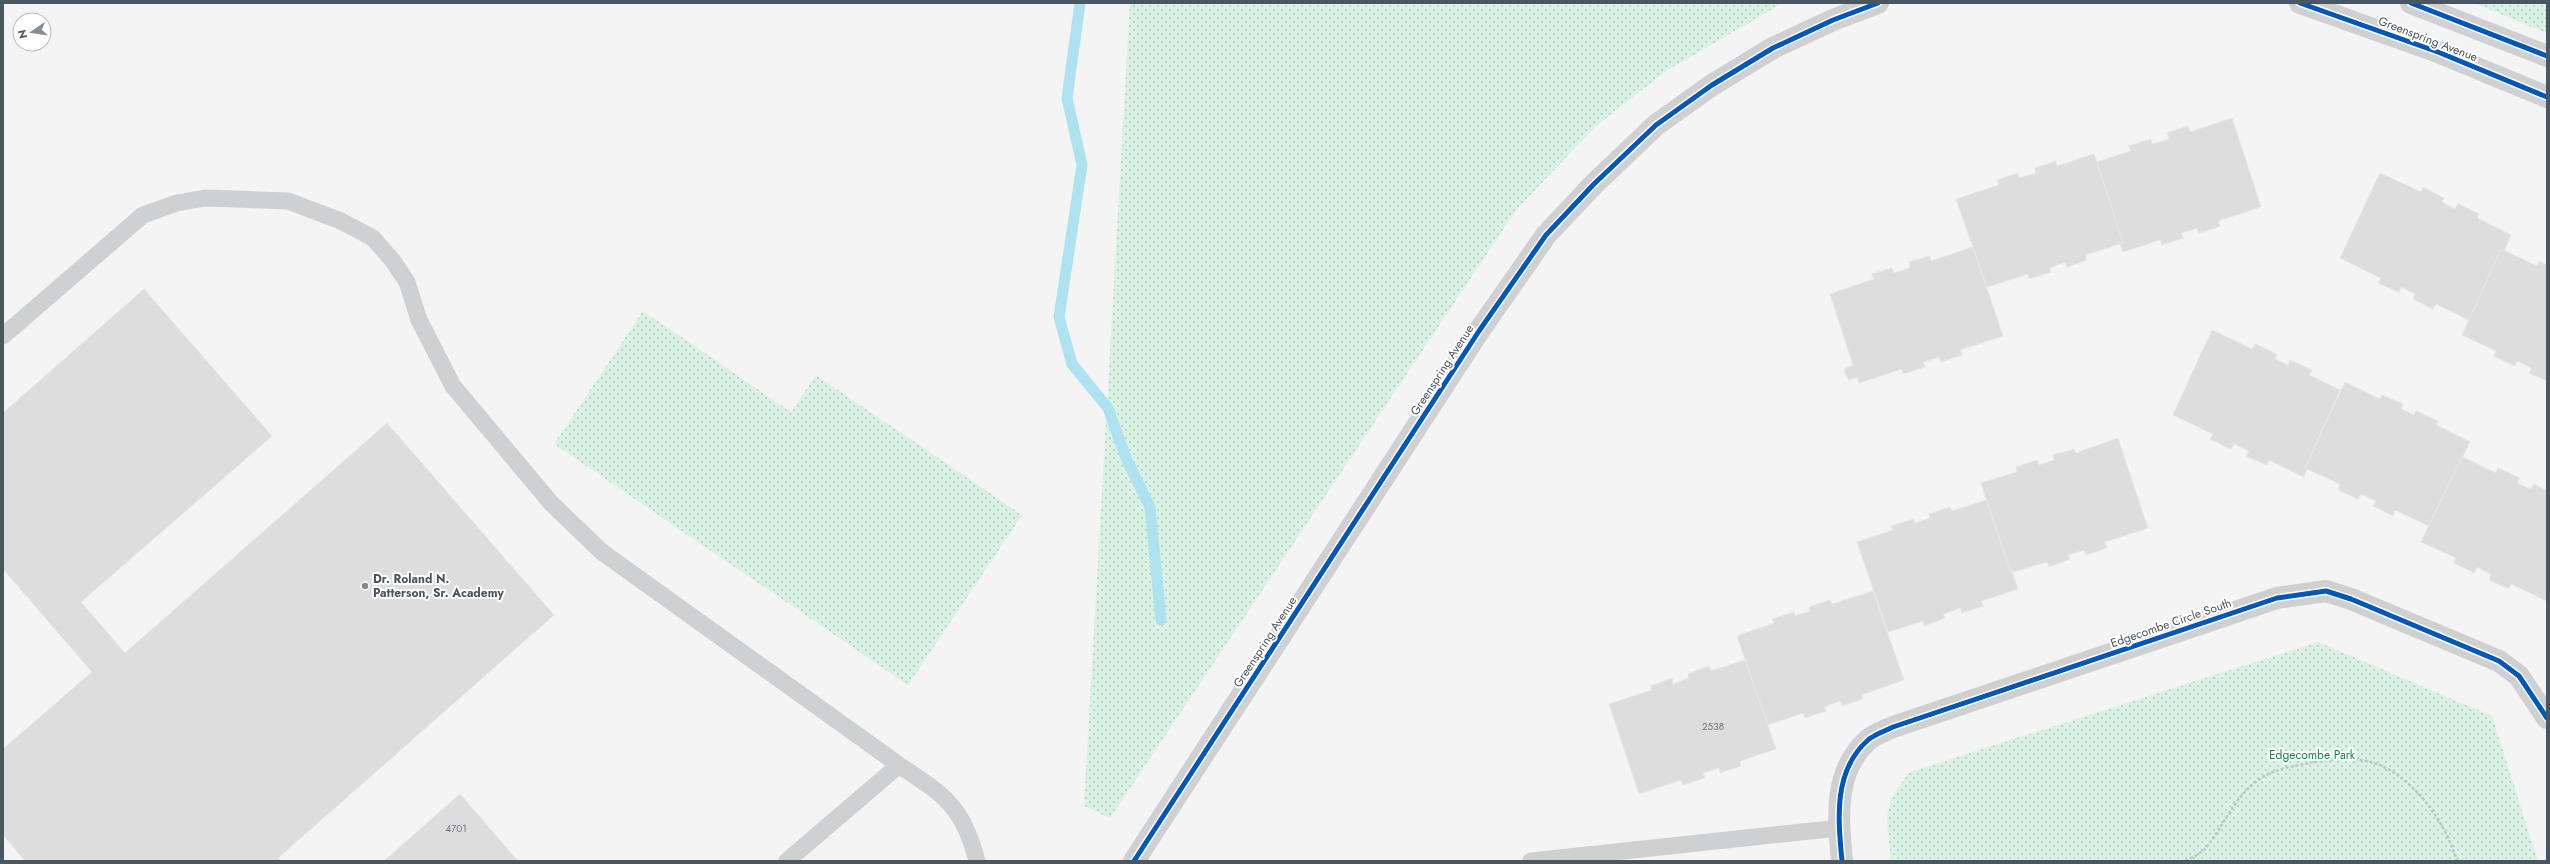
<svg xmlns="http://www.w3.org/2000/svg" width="2550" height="864" viewBox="0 0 2550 864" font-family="Jost,sans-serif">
  <defs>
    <pattern id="park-dots" width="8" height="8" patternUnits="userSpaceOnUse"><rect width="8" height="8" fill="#d9f2e3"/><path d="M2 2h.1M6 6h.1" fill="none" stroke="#b2c7bb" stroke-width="1.8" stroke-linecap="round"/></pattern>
  </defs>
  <rect width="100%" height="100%" fill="#f4f4f4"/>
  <path fill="url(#park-dots)" d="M1130,3H1783L1666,71L1596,126L1516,210L1110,818L1084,806Z
    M2474,3H2547V33Z
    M643,311L791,412L816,375L1022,515L908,685L554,444Z
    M2318,642L2492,716L2538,861H1891C1887,816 1880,809 1910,772Z"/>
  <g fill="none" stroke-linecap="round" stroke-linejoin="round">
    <path stroke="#aee2f0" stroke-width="11" d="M1080,3L1067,98L1082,165L1059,317L1072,364L1108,408L1126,458L1150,507L1161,620"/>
  </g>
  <path fill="#ddddde" stroke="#e5e6e7" d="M2232,118L2261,207L2218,221L2220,226L2216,228L2199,233L2197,228L2181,233L2183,238L2162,245L2160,240L2123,252L2120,244L2123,243L2097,162L2131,151L2129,146L2151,139L2152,144L2169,139L2167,133L2188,126L2190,132Z
    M2094,154L2123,243L2085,255L2087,260L2067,267L2065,262L2049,268L2051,272L2029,279L2028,274L1987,287L1956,199L1999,185L1997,180L2018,173L2019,178L2036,173L2035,168L2056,161L2057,166Z
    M2380,173L2421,192L2423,187L2444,198L2442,202L2455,209L2458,204L2479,214L2477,218L2511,235L2504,251L2501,249L2469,320L2436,304L2433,309L2413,299L2415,294L2401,287L2399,292L2378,283L2381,278L2340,258Z
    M1973,247L2003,336L1960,350L1962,355L1941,362L1939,357L1923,362L1925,367L1903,374L1902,369L1859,383L1857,377L1848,380L1844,369L1853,365L1830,294L1874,279L1872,274L1892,268L1894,273L1910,268L1909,262L1930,256L1931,261Z
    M2501,249L2537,266L2539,261L2547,265V381L2529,373L2532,368L2517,361L2515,366L2494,356L2496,351L2462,335Z
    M144,289L272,436L81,602L125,653L387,423L554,615L278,858L281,861H25L3,835V749L92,672L3,569V413Z
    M2212,330L2252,349L2255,344L2277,354L2275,359L2288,365L2290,360L2312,370L2309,375L2340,390L2305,468L2307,469L2304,477L2269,460L2267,465L2246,456L2249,451L2234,444L2231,449L2210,439L2213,434L2173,415Z
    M2345,382L2380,399L2382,395L2403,404L2401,409L2414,415L2416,411L2438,421L2436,425L2470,442L2429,526L2395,510L2393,516L2373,506L2376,501L2361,494L2358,499L2338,490L2340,484L2305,468Z
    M2118,438L2148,528L2105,542L2107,548L2086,555L2084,550L2068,555L2070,559L2049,567L2047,562L2010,573L1981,483L2017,472L2016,467L2037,460L2039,465L2054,460L2053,455L2074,449L2076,453Z
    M2461,456L2496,473L2498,468L2520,478L2517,483L2531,489L2534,484L2547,491V601L2511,584L2509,589L2489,580L2491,574L2477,567L2474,573L2454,563L2456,558L2421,542Z
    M1986,500L2018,589L1981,601L1983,606L1962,613L1960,608L1943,614L1945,618L1924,626L1923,621L1888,632L1857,542L1893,530L1891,526L1914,519L1915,523L1930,518L1929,514L1950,507L1952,511Z
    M1873,591L1904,680L1861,695L1863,699L1842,706L1840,701L1824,707L1826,711L1805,718L1803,713L1768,725L1737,636L1774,623L1772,619L1794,612L1795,616L1810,611L1809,607L1830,600L1832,604Z
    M1745,660L1776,749L1740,761L1741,766L1720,773L1719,768L1703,773L1705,778L1683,785L1681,780L1639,794L1609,704L1652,690L1651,686L1672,678L1673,684L1689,678L1688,674L1709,666L1711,671Z
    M460,794L518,861H384Z"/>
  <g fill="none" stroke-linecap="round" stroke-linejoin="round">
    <path stroke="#bcc7c4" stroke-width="2.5" stroke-dasharray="3 2" stroke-linecap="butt" d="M2186,861C2191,858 2199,854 2204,850C2224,827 2235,793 2263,777C2276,769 2294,766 2309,763C2331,759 2361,756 2382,766C2418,783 2446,824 2457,861"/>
    <path stroke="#ced0d2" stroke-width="17" d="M3,336L143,215L177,203L205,198L288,201L341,221L373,238L393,261L407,282L419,320L453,386L551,503L602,552L899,765
      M787,861L899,765C944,795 963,806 977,861
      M1531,861L1839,828"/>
    <path stroke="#ced0d2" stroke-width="22" d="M1842,861C1838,819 1833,771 1868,740C1875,734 1885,731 1893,727L2277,598L2326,591L2351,599L2499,661L2519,676L2547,718"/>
    <path stroke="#ced0d4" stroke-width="22" d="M2300,3L2438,52L2547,97
      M2411,3L2547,56
      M1134,861L1479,331L1546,235L1594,184L1656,125L1712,85L1773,48L1833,20L1878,3"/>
    <defs>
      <path id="cycleway" d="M2300,3L2438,52L2547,97
        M2411,3L2547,56
        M1134,861L1479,331L1546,235L1594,184L1656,125L1712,85L1773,48L1833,20L1878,3
        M1842,861C1838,819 1833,771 1868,740C1875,734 1885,731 1893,727L2277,598L2326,591L2351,599L2499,661L2519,676L2547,718"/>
    </defs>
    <use href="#cycleway" stroke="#fff" stroke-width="8"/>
    <use href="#cycleway" stroke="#0057b8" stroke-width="5"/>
  </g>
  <circle fill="#868d94" stroke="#fff" stroke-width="1.5" cx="365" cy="586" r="4"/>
  <g text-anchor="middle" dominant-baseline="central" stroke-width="4" stroke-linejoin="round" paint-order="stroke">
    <g font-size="10" fill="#707881">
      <text x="1713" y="726">2538</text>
      <text x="456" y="828">4701</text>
    </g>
    <g font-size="12" fill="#4a5661" stroke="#fff">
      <text transform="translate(2428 39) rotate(21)">Greenspring Avenue</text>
      <text transform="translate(1442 370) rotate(-57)">Greenspring Avenue</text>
      <text transform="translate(2171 623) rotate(-19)">Edgecombe Circle South</text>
      <text transform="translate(1265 642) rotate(-57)">Greenspring Avenue</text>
    </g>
    <g font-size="12" font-weight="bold" fill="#4a5661" stroke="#fff" text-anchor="start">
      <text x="373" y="579">Dr. Roland N.<tspan x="373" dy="14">Patterson, Sr. Academy</tspan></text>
    </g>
    <g font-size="12" fill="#17864f" stroke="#fff">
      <text x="2312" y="755">Edgecombe Park</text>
    </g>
  </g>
  <rect width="2550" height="864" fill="none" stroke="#4a5661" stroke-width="8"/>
  <g transform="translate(32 32) rotate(257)"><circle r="19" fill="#ffffff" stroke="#b7bbc0"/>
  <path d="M0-3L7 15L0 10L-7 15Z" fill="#868d94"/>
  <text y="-6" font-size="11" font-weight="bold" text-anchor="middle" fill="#4a5661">N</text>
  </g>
</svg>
